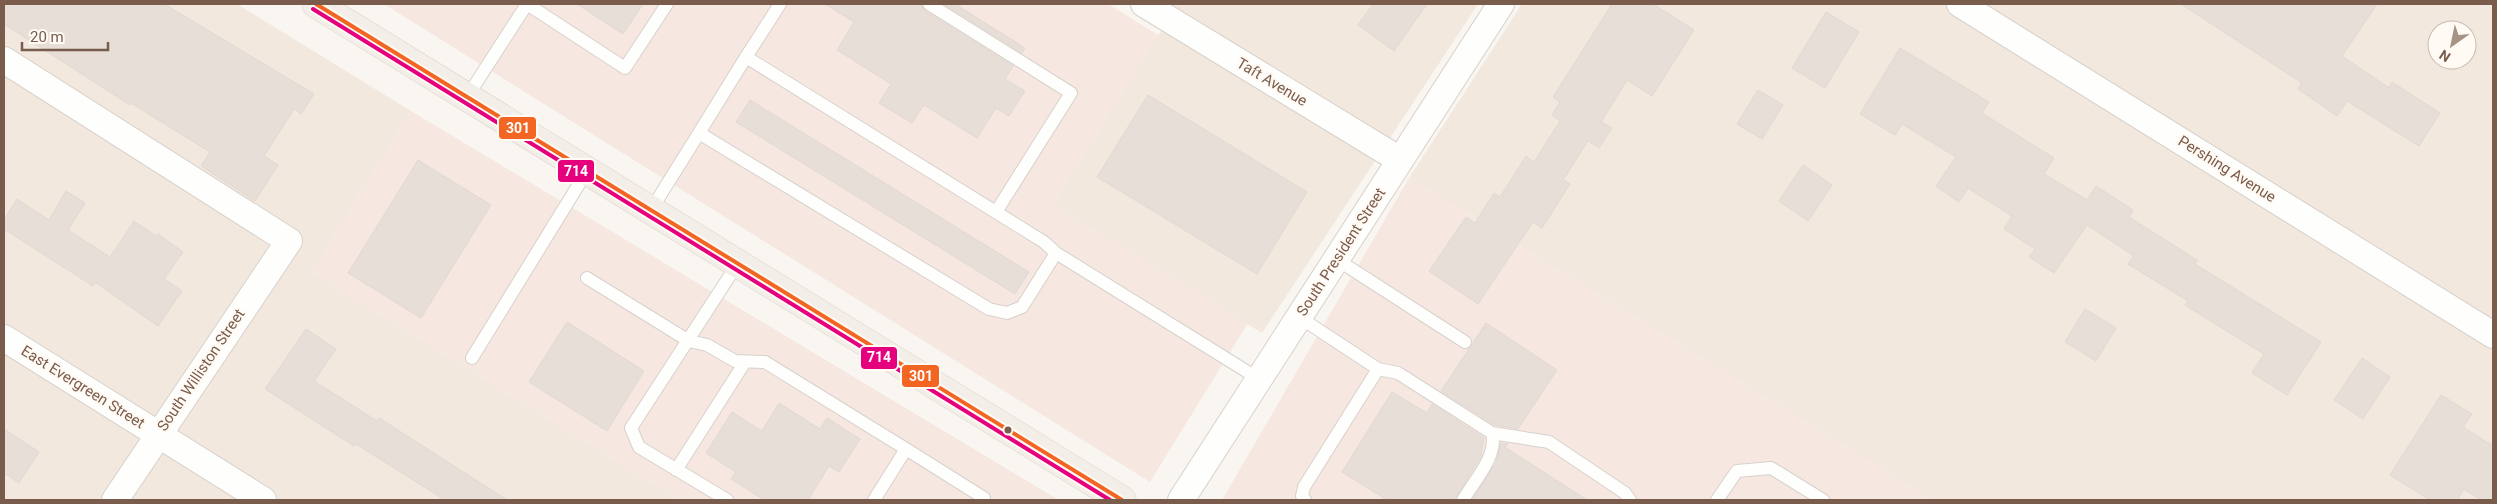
<svg xmlns="http://www.w3.org/2000/svg" width="2497" height="504" viewBox="0 0 2497 504" font-family="Roboto,sans-serif">
  <rect width="100%" height="100%" fill="#f9f5f0"/>
  <path fill="#f2e8de" fill-rule="evenodd" d="M4,4H237L411,111L312,272L680,500H4Z
    M1166,4H1478L1262,333L1052,205L1154,41L1176,11Z
    M1522,4H2493V500H1932L1409,178ZM2437,30H2467V60H2437Z"/>
  <path fill="#f6e8e1" d="M384,4H1108L1158,35L1052,205L1248,323L1150,482Z
    M411,111L1059,500H680L312,272Z
    M1409,178L1932,500H1222Z"/>
  <path fill="#e6ded7" stroke="#e2d8d2" d="M4,4H164L314,94L301,114L294,109L264,156L278,165L255,201L201,166L210,152L131,103L130,105L4,24Z
    M577,4H643L623,34Z
    M825,4H921L925,11L1013,66L1005,79L1025,91L1009,116L996,108L977,138L924,105L912,123L879,103L891,84L837,50L854,22Z
    M944,4H955L1025,48L1022,53Z
    M1373,4H1427L1394,51L1358,25Z
    M1612,4H1653L1694,30L1652,96L1627,80L1601,122L1612,128L1599,148L1588,141L1563,180L1570,184L1542,228L1533,222L1478,304L1429,271L1466,217L1475,223L1494,193L1500,197L1526,156L1534,162L1560,121L1552,115L1560,102L1553,97Z
    M2181,4H2377L2342,56L2389,88L2392,82L2440,113L2419,146L2347,101L2337,116L2298,89L2302,83Z
    M1826,12L1859,32L1825,88L1792,68Z
    M1900,48L1989,102L1982,113L2054,158L2044,174L2087,200L2096,186L2133,210L2129,217L2197,260L2195,264L2321,342L2287,395L2252,373L2264,354L2185,305L2188,301L2128,264L2134,256L2087,225L2054,273L2029,257L2035,249L2004,229L2012,216L1968,188L1959,202L1936,186L1956,157L1902,124L1895,135L1860,114Z
    M1758,90L1783,105L1762,139L1737,124Z
    M1148,95L1307,192L1257,274L1097,177Z
    M750,100L1029,272L1015,294L736,122Z
    M418,160L491,205L421,318L348,273Z
    M1803,165L1832,185L1808,221L1779,201Z
    M66,191L85,203L68,230L110,257L134,221L156,236L158,234L183,252L164,279L182,291L158,326L95,282L93,286L4,229V220L17,199L49,220Z
    M2085,309L2116,328L2096,361L2065,342Z
    M567,322L644,371L607,431L529,382Z
    M1486,323L1557,370L1518,429L1495,425L1441,391Z
    M306,329L336,349L314,381L377,421L379,418L507,500H445L356,444L354,446L265,389Z
    M2362,358L2390,377L2363,419L2334,400Z
    M1392,392L1427,413L1432,404L1484,438L1481,456L1455,500H1387L1342,472Z
    M2441,395L2472,414L2463,427L2493,446V500H2481L2464,489L2457,500H2430L2390,475Z
    M779,403L820,429L827,418L860,439L839,472L829,466L808,500H764L731,479L736,472L706,453L732,412L762,431Z
    M4,429L39,452L19,483L4,473Z
    M1501,443L1508,444L1505,447L1587,500H1472L1496,463Z"/>
  <g fill="none" stroke-linecap="round" stroke-linejoin="round">
    <defs>
      <path id="lane" d="M527,4L625,68L667,4
        M929,4L1071,93L996,212
        M746,57L780,4
        M467,97L527,4
        M699,133L746,57L1044,242L1056,253
        M651,210L699,133L989,309L1007,313L1022,307L1056,253L1259,379
        M1336,259L1465,342
        M587,278L689,341L707,345L735,361L765,362L906,449
        M1299,317L1378,369L1398,373L1492,433C1498,456 1474,481 1463,500
        M472,358L587,171
        M1492,433L1549,442L1625,493L1630,500
        M676,470L745,362
        M727,500L639,447L631,428L738,263
        M874,500L906,449L984,498L982,500
        M1305,500L1302,496L1304,487L1378,369
        M1717,500L1737,471L1771,468L1823,500"/>
      <path id="street" d="M1144,4L1400,160
        M1960,4L2493,335
        M4,60L289,241L115,500
        M4,338L263,500
        M1181,500L1501,4"/>
      <path id="primary" d="M316,4L1122,500"/>
    </defs>
    <use href="#lane" stroke="#d7d1cb" stroke-width="14"/>
    <use href="#street" stroke="#d7d1cb" stroke-width="28"/>
    <use href="#primary" stroke="#dad1cc" stroke-width="29"/>
    <use href="#lane" stroke="#fefefd" stroke-width="12"/>
    <use href="#street" stroke="#fefefd" stroke-width="26"/>
    <use href="#primary" stroke="#f3eee8" stroke-width="28"/>
    <defs>
      <path id="bus-1" d="M316,4L1122,500"/>
      <path id="bus-2" d="M313,9L1110,500"/>
    </defs>
    <use href="#bus-1" stroke="#fffaf3" stroke-width="8"/>
    <use href="#bus-2" stroke="#fffaf3" stroke-width="8"/>
    <use href="#bus-1" stroke="#f26522" stroke-width="4"/>
    <use href="#bus-2" stroke="#e5007d" stroke-width="4"/>
  </g>
  <circle fill="#7a5c4d" stroke="#fffaf3" stroke-width="2" cx="1008" cy="430" r="4.5"/>
  <g text-anchor="middle" dominant-baseline="central" stroke-width="4.5" stroke-linejoin="round" paint-order="stroke">
    <g font-size="15" fill="#7a5c4d" stroke="#fffaf3">
      <text transform="translate(1272 82) rotate(31)">Taft Avenue</text>
      <text transform="translate(2227 169) rotate(32)">Pershing Avenue</text>
      <text transform="translate(1341 252) rotate(-57)">South President Street</text>
      <text transform="translate(201 370) rotate(-56)">South Williston Street</text>
      <text transform="translate(83 387) rotate(32)">East Evergreen Street</text>
    </g>
  </g>
  <g stroke="#fffaf3" stroke-width="2">
    <rect x="498" y="116" width="39" height="24" rx="5" fill="#f26522"/>
    <rect x="557" y="159" width="38" height="24" rx="5" fill="#e5007d"/>
    <rect x="860" y="346" width="38" height="24" rx="5" fill="#e5007d"/>
    <rect x="901" y="364" width="39" height="24" rx="5" fill="#f26522"/>
  </g>
  <g font-size="14" text-anchor="middle" font-weight="bold" fill="#fff">
    <text x="518" y="133">301</text>
    <text x="576" y="176">714</text>
    <text x="879" y="362">714</text>
    <text x="921" y="381">301</text>
  </g>
  <rect width="2497" height="504" fill="none" stroke="#7a5c4d" stroke-width="10"/>
  <g transform="translate(2452 45) rotate(213)"><circle r="24" fill="#fffaf3" stroke="#cabbb1"/>
  <path d="M0-4L9 19L0 12L-9 19Z" fill="#a69286"/>
  <text y="-8" font-size="14" font-weight="bold" text-anchor="middle" fill="#7a5c4d">N</text>
  </g>
  <path d="M22 42v8h86v-8" fill="none" stroke="#7a5c4d" stroke-width="2.5"/>
  <text x="30" y="42" font-size="15" fill="#7a5c4d" stroke="#fffaf3" stroke-width="4" paint-order="stroke">20 m</text>
</svg>
